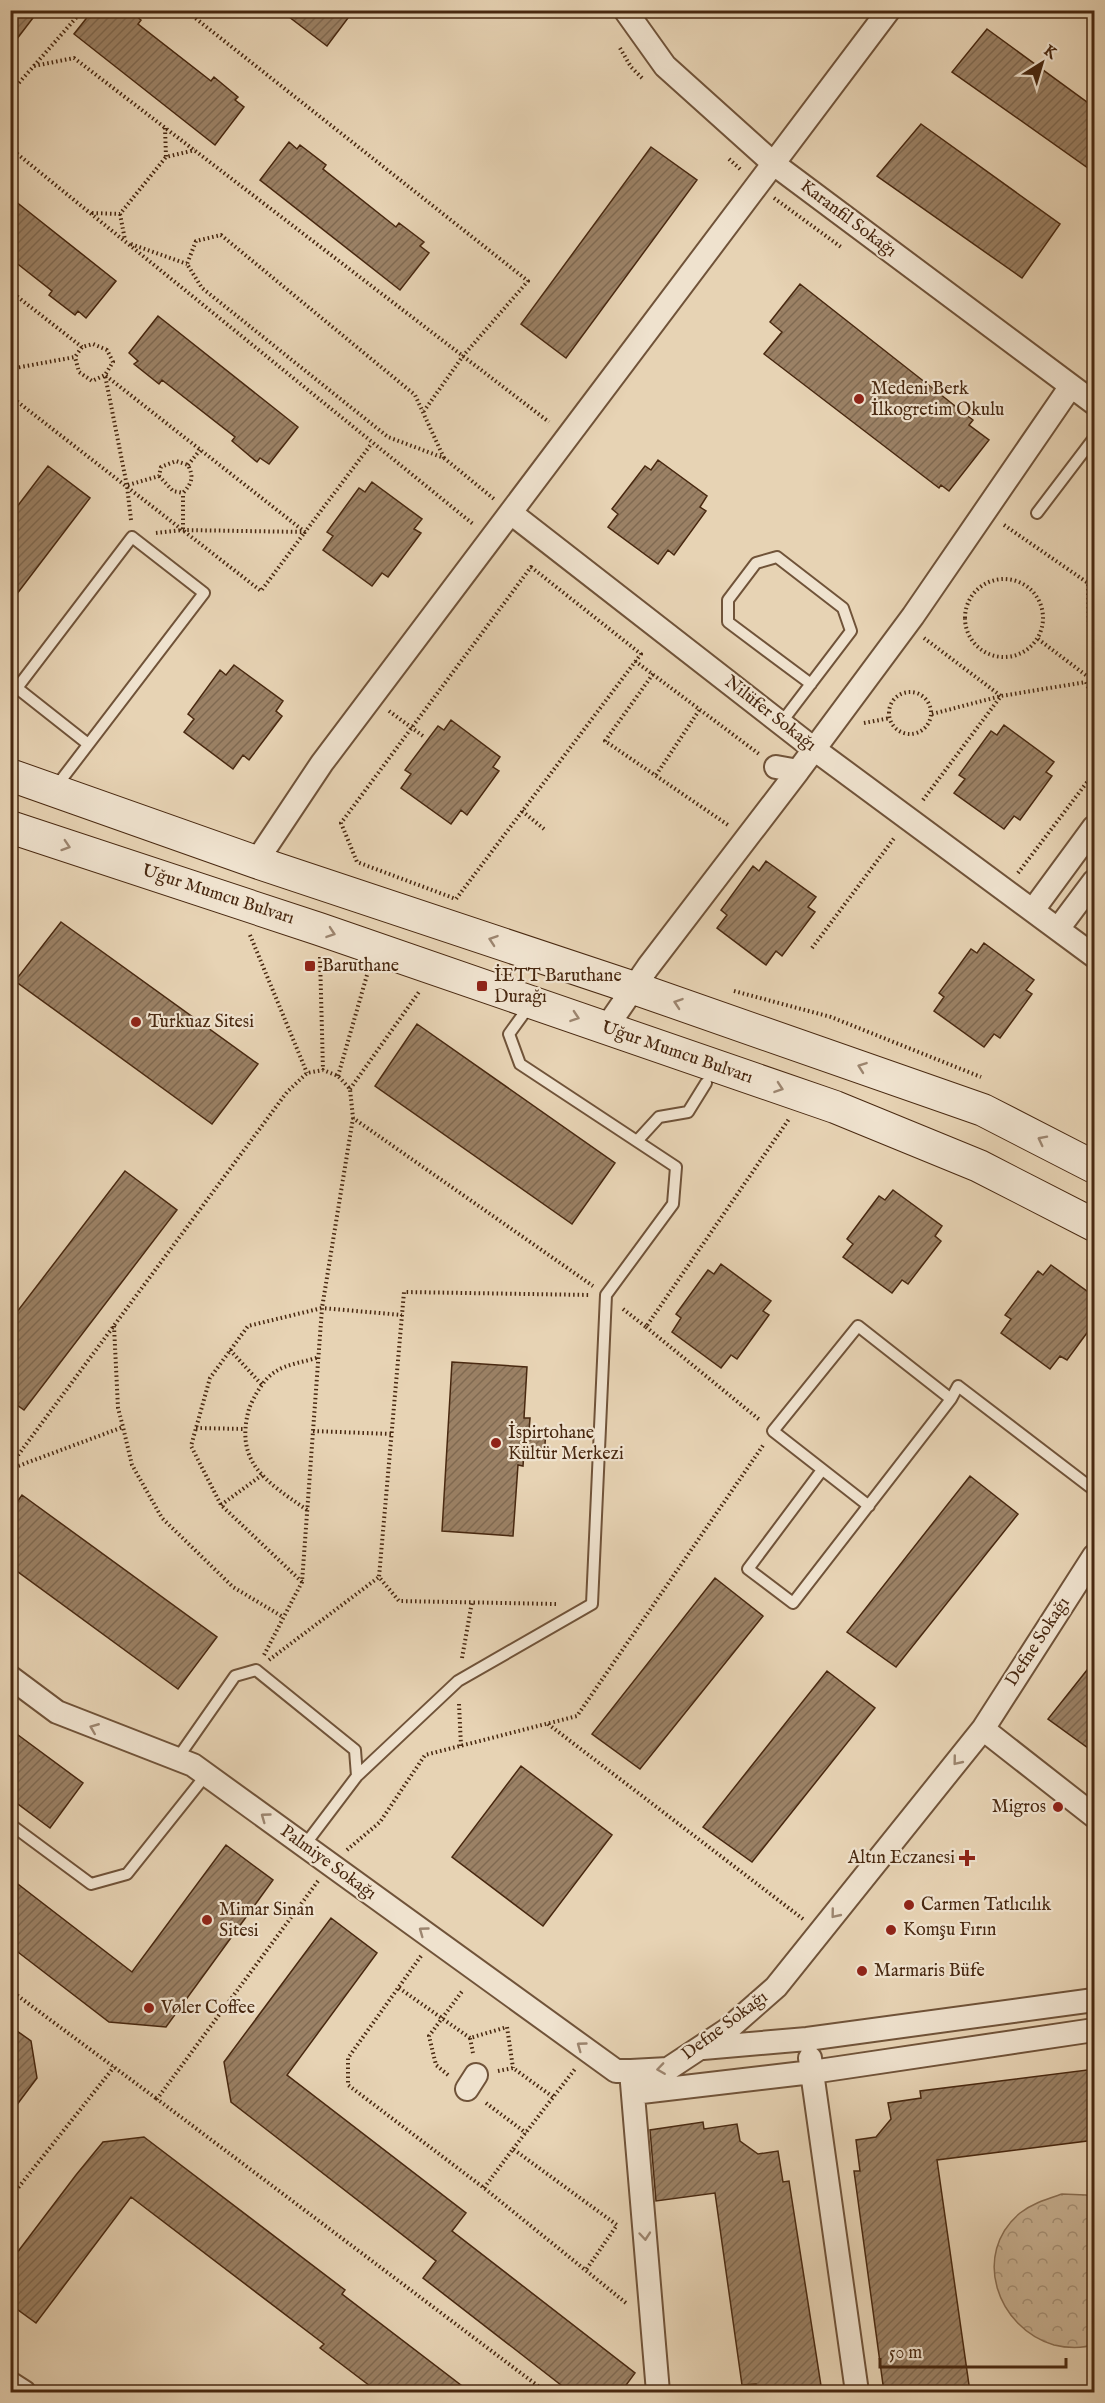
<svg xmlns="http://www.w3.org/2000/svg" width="1105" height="2403" viewBox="0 0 1105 2403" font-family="'IM FELL English',serif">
  <defs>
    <pattern id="park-crowns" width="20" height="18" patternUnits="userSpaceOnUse" patternTransform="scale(1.5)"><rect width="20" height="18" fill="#ccb698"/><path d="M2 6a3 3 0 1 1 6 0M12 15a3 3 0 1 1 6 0" fill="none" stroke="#a8947b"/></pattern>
    <pattern id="building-hatch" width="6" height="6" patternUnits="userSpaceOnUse" patternTransform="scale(1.5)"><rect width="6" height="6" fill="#9b8165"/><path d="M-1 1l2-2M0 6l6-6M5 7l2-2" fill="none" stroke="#806a52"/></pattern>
  </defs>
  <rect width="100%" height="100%" fill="#e7d3b4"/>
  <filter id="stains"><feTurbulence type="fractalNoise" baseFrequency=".00333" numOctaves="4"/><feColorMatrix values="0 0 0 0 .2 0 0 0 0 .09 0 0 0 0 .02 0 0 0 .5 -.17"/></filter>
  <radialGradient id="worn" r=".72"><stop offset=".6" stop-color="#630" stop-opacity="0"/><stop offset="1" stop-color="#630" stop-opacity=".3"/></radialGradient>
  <path fill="url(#park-crowns)" stroke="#8a6f54" stroke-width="1.5" d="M1062,2194L1086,2195L1094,2198V2344C1083,2349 1066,2348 1054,2345C997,2328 971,2254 1020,2213C1033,2203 1047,2199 1062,2194Z"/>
  <path fill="url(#building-hatch)" stroke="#482810" stroke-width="1.5" d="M10,10H39L10,48Z
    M93,10H129L141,20L138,24L211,81L214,77L238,97L235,100L244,107L215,145L74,34Z
    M280,10H354L327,46Z
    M987,29L1095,108V173L952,72Z
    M921,124L1060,224L1022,278L877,176Z
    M289,142L297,149L300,145L326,165L323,169L396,227L399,223L424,242L420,246L429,253L400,290L260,180Z
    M651,147L697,180L566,358L521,324Z
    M10,197L116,281L86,318L78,311L75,315L49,295L52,291L10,258Z
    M800,284L973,420L969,425L989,440L949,491L941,485L939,488L764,354L782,332L770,322Z
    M158,316L298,427L269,464L260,458L257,462L232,441L235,437L162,380L159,384L134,364L138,361L129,353Z
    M658,460L707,496L700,507L706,511L674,555L668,550L658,564L608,527L618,514L612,509L645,466L651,470Z
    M48,466L90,498L10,603V516Z
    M372,482L422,519L414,529L421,533L388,577L382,573L372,586L323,550L333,536L327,532L359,488L365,492Z
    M234,665L283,701L276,711L282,716L249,760L243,755L233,769L184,732L194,719L188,714L220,670L226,675Z
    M451,720L500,757L493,767L499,771L467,815L461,810L451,824L401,788L411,774L405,770L438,726L444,730Z
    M1004,725L1054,762L1046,772L1052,776L1020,820L1014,816L1004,829L954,793L965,779L959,775L991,731L997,735Z
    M766,861L816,897L808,907L815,912L782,956L776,951L766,965L717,928L727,915L721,910L753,866L759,871Z
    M61,922L258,1064L212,1124L15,981Z
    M984,943L1034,980L1026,990L1032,994L1000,1038L994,1034L984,1047L934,1011L944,997L939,993L971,949L977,953Z
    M417,1024L615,1163L572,1224L375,1086Z
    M125,1171L177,1210L24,1410L10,1400V1321Z
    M893,1190L942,1226L935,1236L941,1241L908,1284L902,1280L892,1293L843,1257L853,1244L847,1239L879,1196L885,1200Z
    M721,1264L771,1301L763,1311L769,1315L737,1359L731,1355L721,1368L672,1332L681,1318L676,1314L708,1270L714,1274Z
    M1051,1265L1095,1297V1322L1067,1360L1060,1356L1050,1369L1001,1333L1011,1319L1005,1315L1038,1271L1043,1275Z
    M452,1362L527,1367L524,1418H530L529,1431L546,1432L544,1455L524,1453L523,1466L518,1465L513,1536L442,1531Z
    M970,1476L1018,1514L896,1667L847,1632Z
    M22,1495L217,1637L178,1689L10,1566V1512Z
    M715,1578L763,1616L640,1769L592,1734Z
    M1095,1660V1753L1048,1719Z
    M827,1671L875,1708L752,1862L703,1827Z
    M10,1729L83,1783L50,1828L10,1798Z
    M521,1766L612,1835L543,1926L452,1857Z
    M226,1845L273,1880L166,2027L109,2022L10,1946V1878L132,1972Z
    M331,1918L377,1953L287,2075L466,2213L452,2231L635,2373L621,2392H570L423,2278L436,2261L231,2102L224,2062Z
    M10,2026L31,2041L37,2078L10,2114Z
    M1095,2069V2140L937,2160L970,2392H884L854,2171H860L856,2140L876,2137L891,2119L888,2103L921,2098L920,2091Z
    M703,2122L704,2129L737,2124L740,2141L758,2154L778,2151L783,2182L789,2181L822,2392H757L756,2384L742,2385L715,2193L656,2201L650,2130Z
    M144,2137L345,2290L342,2294L470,2392H378L320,2348L324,2344L131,2197L36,2323L10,2304V2262L76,2175L103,2142Z"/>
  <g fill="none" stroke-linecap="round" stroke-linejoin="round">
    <defs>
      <path id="lane" d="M1037,513L1094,438
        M781,723L851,631L843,608L777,557L756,563L728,600V622L811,684
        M55,788L204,593L132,537L17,688L88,744
        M637,1141L659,1117L688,1112L706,1083
        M822,1470L748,1569L793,1603L951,1399
        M869,1506L773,1431L858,1326L951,1399L958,1386L1094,1490
        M177,1759L235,1676L256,1670L355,1750L357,1776L304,1846
        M357,1776L458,1681L592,1604L606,1295L673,1204L676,1167L520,1064L509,1034L530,1005
        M10,1824L91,1884L127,1874L206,1775"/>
      <path id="street" d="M625,10L665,66L774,164L1094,403
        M511,513L814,749L1094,956
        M798,771L913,616L1071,386
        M256,862L322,763L889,10
        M1033,910L1094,827
        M1058,929L1094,881
        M606,1028L648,967L798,771L776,767
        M10,1677L57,1712L193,1765L616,2071H631
        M983,1729L1094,1816
        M703,2048L807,2039L1094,2000
        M810,2058L857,2392
        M467,2089L476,2075
        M633,2093L812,2072L1094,2030
        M10,2383L24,2392
        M658,2392L631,2071L668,2069L727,2030L776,1987L983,1729L1094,1556"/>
      <path id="secondary" d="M10,775L256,862L634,988L983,1110L1094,1167
        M10,827L319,929L835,1107L979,1166L1094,1225"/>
    </defs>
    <use href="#lane" stroke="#705339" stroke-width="14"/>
    <use href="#street" stroke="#705339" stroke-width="26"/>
    <use href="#secondary" stroke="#482810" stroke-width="34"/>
    <path stroke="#482810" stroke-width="4" stroke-dasharray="1.5 3" stroke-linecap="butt" d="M185,10L528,281L463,356L424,411
      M620,48L631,67L642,78
      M34,66L74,58L549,422
      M10,93L83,10
      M165,128L166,157L195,150
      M10,148L473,524
      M729,159L741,170
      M774,198L841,247
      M92,213L120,214L166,157
      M120,214L125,240
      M131,244L187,264
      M10,291L82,347
      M10,369L75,357L82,347L93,344L107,350L113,362L105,375L92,381L79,372L75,357
      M10,396L261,591L305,532
      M444,458L415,395L221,235L196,241L187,264L202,288L388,437L444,458L494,499
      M188,465L200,450
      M128,485L159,476L161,467L176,461L188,465C194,477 192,483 183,493L173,491L159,476
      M131,520L127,486L105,375L305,532L372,443
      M1004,525L1088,583L1090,672
      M183,529V493
      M156,533L182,530L305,532
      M531,567L641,654L456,899L357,862L341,823Z
      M965 618a39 39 0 1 1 78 0a39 39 0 1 1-78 0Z
      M1088,583L1094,575
      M1038,639L1087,676
      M635,661L759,754
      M653,674L605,741L728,825
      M1086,682L1088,687L1094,690
      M889 713a21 21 0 1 1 42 0a21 21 0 1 1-42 0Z
      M389,711L423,736
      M932,714L1001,696L1086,682
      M864,723L890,718
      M656,775L700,709
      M923,800L1001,696L924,638
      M522,811L544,829
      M1018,873L1094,773
      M250,935L307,1073
      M812,948L895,837
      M320,957L323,1070
      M734,991L831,1017L981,1077
      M338,1076L367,975
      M350,1089L419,992
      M623,1309L646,1327L789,1119
      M114,1326L118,1408L123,1427L132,1465L162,1518L233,1587L283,1617
      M646,1327L761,1421
      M230,1350L263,1386
      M196,1428L244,1429
      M313,1431L391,1434
      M10,1466L287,1092L307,1073L323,1070L338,1076L350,1089L353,1118L593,1286
      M10,1469L123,1427
      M221,1505L262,1475
      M307,1510C267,1482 234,1463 249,1409C253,1398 264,1378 275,1372C286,1364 305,1362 319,1357
      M302,1582L221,1505L191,1446L210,1378L248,1326L322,1308L353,1118
      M556,1604L399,1601L379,1577L404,1292L590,1295
      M264,1655L302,1582L322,1308L402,1315
      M462,1658L472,1602
      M269,1660L379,1577
      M459,1704L461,1746
      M548,1724L803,1919
      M347,1850L380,1822L425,1755L577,1716L764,1444
      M318,1881L157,2099L546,2392
      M421,1956L348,2058V2085L484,2188L626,2303
      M399,1988L470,2038
      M10,1990L157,2099
      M473,2053L470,2038L507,2027L513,2068
      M498,2071L513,2068L553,2097
      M448,2075L436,2065L429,2036L463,1990
      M486,2103L526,2133
      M513,2149L575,2069
      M484,2188L513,2149L617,2225L586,2270
      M10,2198L114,2067"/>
    <use href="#lane" stroke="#efe2ce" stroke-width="10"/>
    <use href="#street" stroke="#efe2ce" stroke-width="22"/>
    <use href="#secondary" stroke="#efe2ce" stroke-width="32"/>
  </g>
  <defs><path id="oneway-chevron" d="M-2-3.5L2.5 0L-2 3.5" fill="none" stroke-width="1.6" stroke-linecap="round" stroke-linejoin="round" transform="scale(1.5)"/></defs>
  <g stroke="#9c856f">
    <use href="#oneway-chevron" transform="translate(66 846) rotate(18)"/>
    <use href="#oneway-chevron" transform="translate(331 933) rotate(19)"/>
    <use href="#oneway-chevron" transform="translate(493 940) rotate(-161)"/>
    <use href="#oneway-chevron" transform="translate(678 1003) rotate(-161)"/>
    <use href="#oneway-chevron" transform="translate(575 1017) rotate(19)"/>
    <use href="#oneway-chevron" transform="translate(862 1067) rotate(-160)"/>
    <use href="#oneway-chevron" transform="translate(779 1088) rotate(19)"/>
    <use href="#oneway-chevron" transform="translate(1042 1140) rotate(-153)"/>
    <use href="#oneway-chevron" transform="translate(94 1728) rotate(-158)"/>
    <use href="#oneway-chevron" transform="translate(957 1761) rotate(129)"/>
    <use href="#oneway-chevron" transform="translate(265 1817) rotate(-144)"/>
    <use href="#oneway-chevron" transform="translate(835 1914) rotate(129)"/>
    <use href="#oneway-chevron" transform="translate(423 1931) rotate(-144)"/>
    <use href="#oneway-chevron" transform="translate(581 2046) rotate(-144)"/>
    <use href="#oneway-chevron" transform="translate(661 2069) rotate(172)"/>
    <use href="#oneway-chevron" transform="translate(645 2236) rotate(85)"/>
  </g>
  <g fill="#8f2418" stroke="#efe2ce" stroke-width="2">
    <circle cx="859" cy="399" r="6"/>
    <rect x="304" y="960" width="12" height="12" rx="3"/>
    <rect x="476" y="980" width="12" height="12" rx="3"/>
    <circle cx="136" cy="1022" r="6"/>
    <circle cx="496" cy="1443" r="6"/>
    <circle cx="1058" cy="1807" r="6"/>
    <path d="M964 1849h6v6h6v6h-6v6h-6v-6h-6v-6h6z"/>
    <circle cx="909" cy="1905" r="6"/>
    <circle cx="207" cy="1920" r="6"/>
    <circle cx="891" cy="1930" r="6"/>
    <circle cx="862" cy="1971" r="6"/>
    <circle cx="149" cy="2008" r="6"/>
  </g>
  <g text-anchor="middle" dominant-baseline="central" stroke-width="4.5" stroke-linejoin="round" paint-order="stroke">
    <g font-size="18" fill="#482810" stroke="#efe2ce">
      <text transform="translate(848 219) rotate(37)">Karanfil Sokağı</text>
      <text transform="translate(770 714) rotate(38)">Nilüfer Sokağı</text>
      <text transform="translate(218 895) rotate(18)">Uğur Mumcu Bulvarı</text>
      <text transform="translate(677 1053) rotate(19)">Uğur Mumcu Bulvarı</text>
      <text transform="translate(1038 1642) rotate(-57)">Defne Sokağı</text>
      <text transform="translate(328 1863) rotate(36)">Palmiye Sokağı</text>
      <text transform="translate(725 2026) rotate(-37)">Defne Sokağı</text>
    </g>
    <g font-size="18" fill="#482810" stroke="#efe2ce" text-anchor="start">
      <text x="871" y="389">Medeni Berk<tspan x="871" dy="21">İlkogretim Okulu</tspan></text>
      <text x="322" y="966">Baruthane</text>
      <text x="494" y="976">İETT Baruthane<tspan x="494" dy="21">Durağı</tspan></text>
      <text x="148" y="1022">Turkuaz Sitesi</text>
      <text x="508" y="1433">İspirtohane<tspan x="508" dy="21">Kültür Merkezi</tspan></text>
      <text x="1046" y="1807" text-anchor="end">Migros</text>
      <text x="955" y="1858" text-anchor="end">Altın Eczanesi</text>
      <text x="921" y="1905">Carmen Tatlıcılık</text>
      <text x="219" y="1910">Mimar Sinan<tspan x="219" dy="21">Sitesi</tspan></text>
      <text x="903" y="1930">Komşu Fırın</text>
      <text x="874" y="1971">Marmaris Büfe</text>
      <text x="161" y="2008">Vøler Coffee</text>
    </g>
  </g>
  <rect width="1105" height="2403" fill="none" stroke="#e7d3b4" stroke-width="36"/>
  <rect x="12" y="12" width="1081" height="2379" fill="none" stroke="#482810" stroke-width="3"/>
  <rect x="18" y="18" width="1069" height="2367" fill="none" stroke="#482810" stroke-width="1.5"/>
  <g transform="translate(1042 63) rotate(37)" stroke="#efe2ce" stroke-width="4.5" paint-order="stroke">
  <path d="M0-4.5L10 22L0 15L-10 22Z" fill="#482810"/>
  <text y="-9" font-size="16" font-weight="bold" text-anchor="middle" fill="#482810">K</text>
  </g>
  <path d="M880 2358v9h186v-9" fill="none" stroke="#482810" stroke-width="3"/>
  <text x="889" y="2358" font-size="18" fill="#482810" stroke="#efe2ce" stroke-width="4.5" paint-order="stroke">50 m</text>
  <rect width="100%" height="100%" filter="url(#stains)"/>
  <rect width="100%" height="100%" fill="url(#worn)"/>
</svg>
